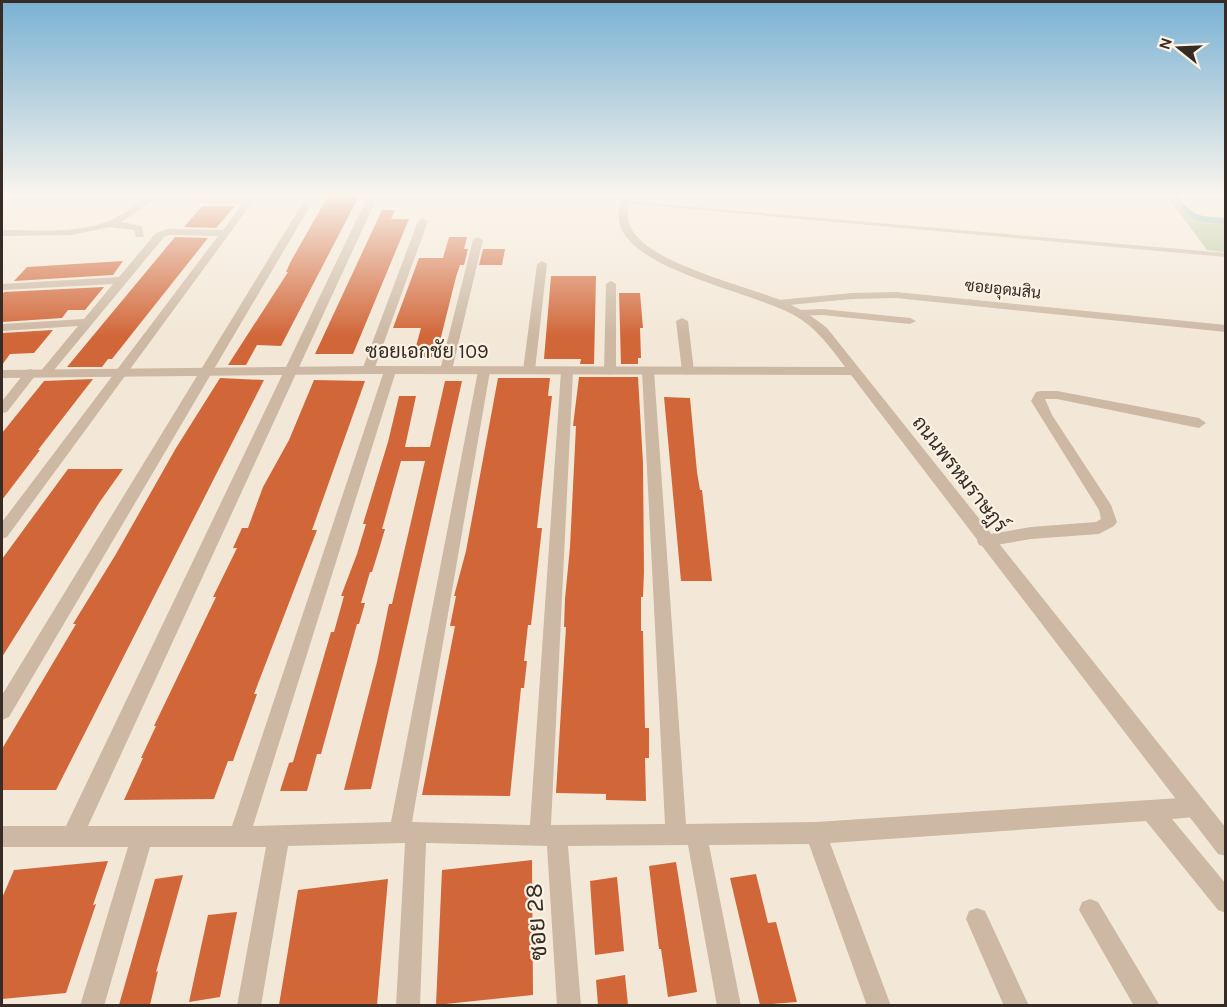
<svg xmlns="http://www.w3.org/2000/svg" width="1227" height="1007" viewBox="0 0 1227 1007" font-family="Karla,Sarabun,sans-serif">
  <rect width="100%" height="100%" fill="#f3e8d7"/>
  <path fill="#b2c396" d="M1167,196H1172C1192,222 1193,221 1225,224V252L1207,250Z"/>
  <path fill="#74adb3" d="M1172,196H1178C1195,219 1198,215 1225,218V224C1193,221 1192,222 1172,196Z"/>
  <path fill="#d16638" d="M328,196H359L281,346L257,345L246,365H228L288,272H286L291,261Z
    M202,206H235L216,228L184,227Z
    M382,210H395L391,219H409L353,354H315Z
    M175,237L208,238L112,359H108L102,367H67Z
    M449,237H467L464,249H468L464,265H460L456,277L436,357H413L421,328H393L419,258H443Z
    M483,249H505L502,265H479Z
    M123,261L113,275L14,281L27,267Z
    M551,276H596L594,364H580L581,359H544Z
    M104,287L85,310H68L62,318L2,322V295L4,292Z
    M619,293H640L643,328H640L641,358H638V364H621Z
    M53,330L34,353L10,354L2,365V333Z
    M579,377H638L643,463L644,571L643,597H641V631H643L645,728H649V758H645L646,801L606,800V794L556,793L566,627H564L565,599L570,547L576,426H573Z
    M220,378L264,380L56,790H2V749L76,624H73L116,554L176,448Z
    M498,378H550L548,396H552L537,528H542L531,625H528L524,661H527L524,688H521L510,796L422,795L455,626H450L456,596H454L466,551Z
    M93,379L38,450H40L2,500V433L44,381Z
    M314,380L365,381L312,530H317L254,694H257L233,761H228L214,799L124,800L143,758H141L156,726H154L216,597H213L237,548H233L242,528H248L263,487L289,440Z
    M445,381H462L371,789L344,790L377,662L389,604H392L425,461H401L382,529H385L380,546L372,572H370L361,603H365L359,624H357L321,754H317L307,791H280L289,763L293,762L331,632H334L344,596H341L357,554L366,524H363L388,442L399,396H416L405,447H430Z
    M664,397L690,398L697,472L700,490H702L712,581H681Z
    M68,469H123L99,503L2,657V559Z
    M532,860L533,995L436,1005L442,870Z
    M108,861L93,905L96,904L66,993L2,999V898L14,870Z
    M676,862L697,992L668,997L661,949H659L649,866Z
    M756,874L768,923L776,922L797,1002L760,1005L730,878Z
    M183,875L156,972L158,971L150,1005H119L155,879Z
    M617,877L624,951L595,955L590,881Z
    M388,879L377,1005H279L298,890Z
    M237,912L220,997L189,1002L208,915Z
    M625,975L628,1005H598L596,980Z"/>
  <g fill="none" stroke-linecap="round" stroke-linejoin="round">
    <path fill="#ccb8a3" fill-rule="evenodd" d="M857,196L914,198L916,199L914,200Z
      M622,201L1226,253V257L624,203L622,202Z"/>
    <path fill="#ccb8a3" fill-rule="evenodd" d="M148,196H159L121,222L142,226L144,237H136L134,230L110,227L72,235L2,236V230C36,230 76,234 109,221C123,215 136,205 148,196Z
      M257,196L7,537L2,539V522L218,236L169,235L164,237L50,375L46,376L40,372L78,326L2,331V324L84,319L113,284L2,290V284L119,277L156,233L168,229L223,230L243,203H197L192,200L194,198Z
      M307,196H316L9,717L2,720V695Z
      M370,199L375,202L88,826H232L384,371L390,367L396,371L253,826L391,822L478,371L484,367L490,371L412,822L530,825L561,371L567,367L573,371L551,825L665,824L642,371L648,367L654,371L686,824L816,822L1195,797L1202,800L1205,807L1202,814L1195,817L1172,819L1226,884V913L1218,910L1146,821L830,843L891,1006H867L809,844L709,845L741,1006H717L688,845L568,846L581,1006H557L547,846L426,843L420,1006H396L405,843L288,846L261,1006H237L266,847H150L104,1006H80L128,847H2V826H66L365,202Z
      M423,218L428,221L374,370L368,374L364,373L362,370L418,221Z
      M478,237L483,240L452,370L446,374L440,370L473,240Z
      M542,261L547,264L535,370L529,374L523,370L537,264Z
      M611,281L616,284V371L610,375L604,371L606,284Z
      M896,292L1226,325V332L896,298L852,299L778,306L772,303L778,300L852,293Z
      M822,309L910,318L916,321L910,324L822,315L800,316L794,313L800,310Z
      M682,318L688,321L694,371L688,375L682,371L676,321Z
      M31,369L37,373L35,376L7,412L2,413V401L27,370Z
      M1041,391H1057L1199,418L1206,423L1199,428L1057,399H1045L1052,415L1111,505L1117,522L1114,526L1099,534L1031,539L985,547L979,545L977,541L979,537L985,535L1031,527L1096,522L1101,519L1099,510L1031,401L1036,392Z
      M1090,899L1098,902L1160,1006H1134L1079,910L1082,902Z
      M977,908L985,911L1029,1006H1004L966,919L969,911Z"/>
    <path fill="#ccb8a3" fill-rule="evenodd" d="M621,196H631C628,207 626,218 631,228C649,264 747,286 783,301C799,308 814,317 827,328L1226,828V856L1218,854L851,375L368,374L2,378V370L368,366L845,367C830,347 817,328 794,315C752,292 640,272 621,228C617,218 619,207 621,196Z"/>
  </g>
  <linearGradient id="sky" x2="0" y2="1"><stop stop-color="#79b1d3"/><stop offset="0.58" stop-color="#faf5ed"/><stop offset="1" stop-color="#faf5ed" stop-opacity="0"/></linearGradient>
  <rect width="1227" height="337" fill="url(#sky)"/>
  <g text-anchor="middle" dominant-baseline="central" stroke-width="4.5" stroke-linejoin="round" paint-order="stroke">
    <g font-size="16" fill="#362c25" stroke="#fbf2e4">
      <text transform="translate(1003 289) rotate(6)">ซอยอุดมสิน</text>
    </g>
    <g font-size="20" fill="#362c25" stroke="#fbf2e4">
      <text x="427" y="351">ซอยเอกชัย 109</text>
      <text transform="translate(960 474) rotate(52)">ถนนพรหมราษฎร์</text>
    </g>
    <g font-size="24" fill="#362c25" stroke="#fbf2e4">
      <text transform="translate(536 922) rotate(-94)">ซอย 28</text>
    </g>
  </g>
  <rect width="1227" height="1007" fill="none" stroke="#362c25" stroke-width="6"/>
  <g transform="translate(1179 48) rotate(288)" stroke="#fbf2e4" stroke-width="4.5" paint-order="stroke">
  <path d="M0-4.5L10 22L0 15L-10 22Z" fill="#362c25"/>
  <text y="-9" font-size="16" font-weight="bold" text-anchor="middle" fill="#362c25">N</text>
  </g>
</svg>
